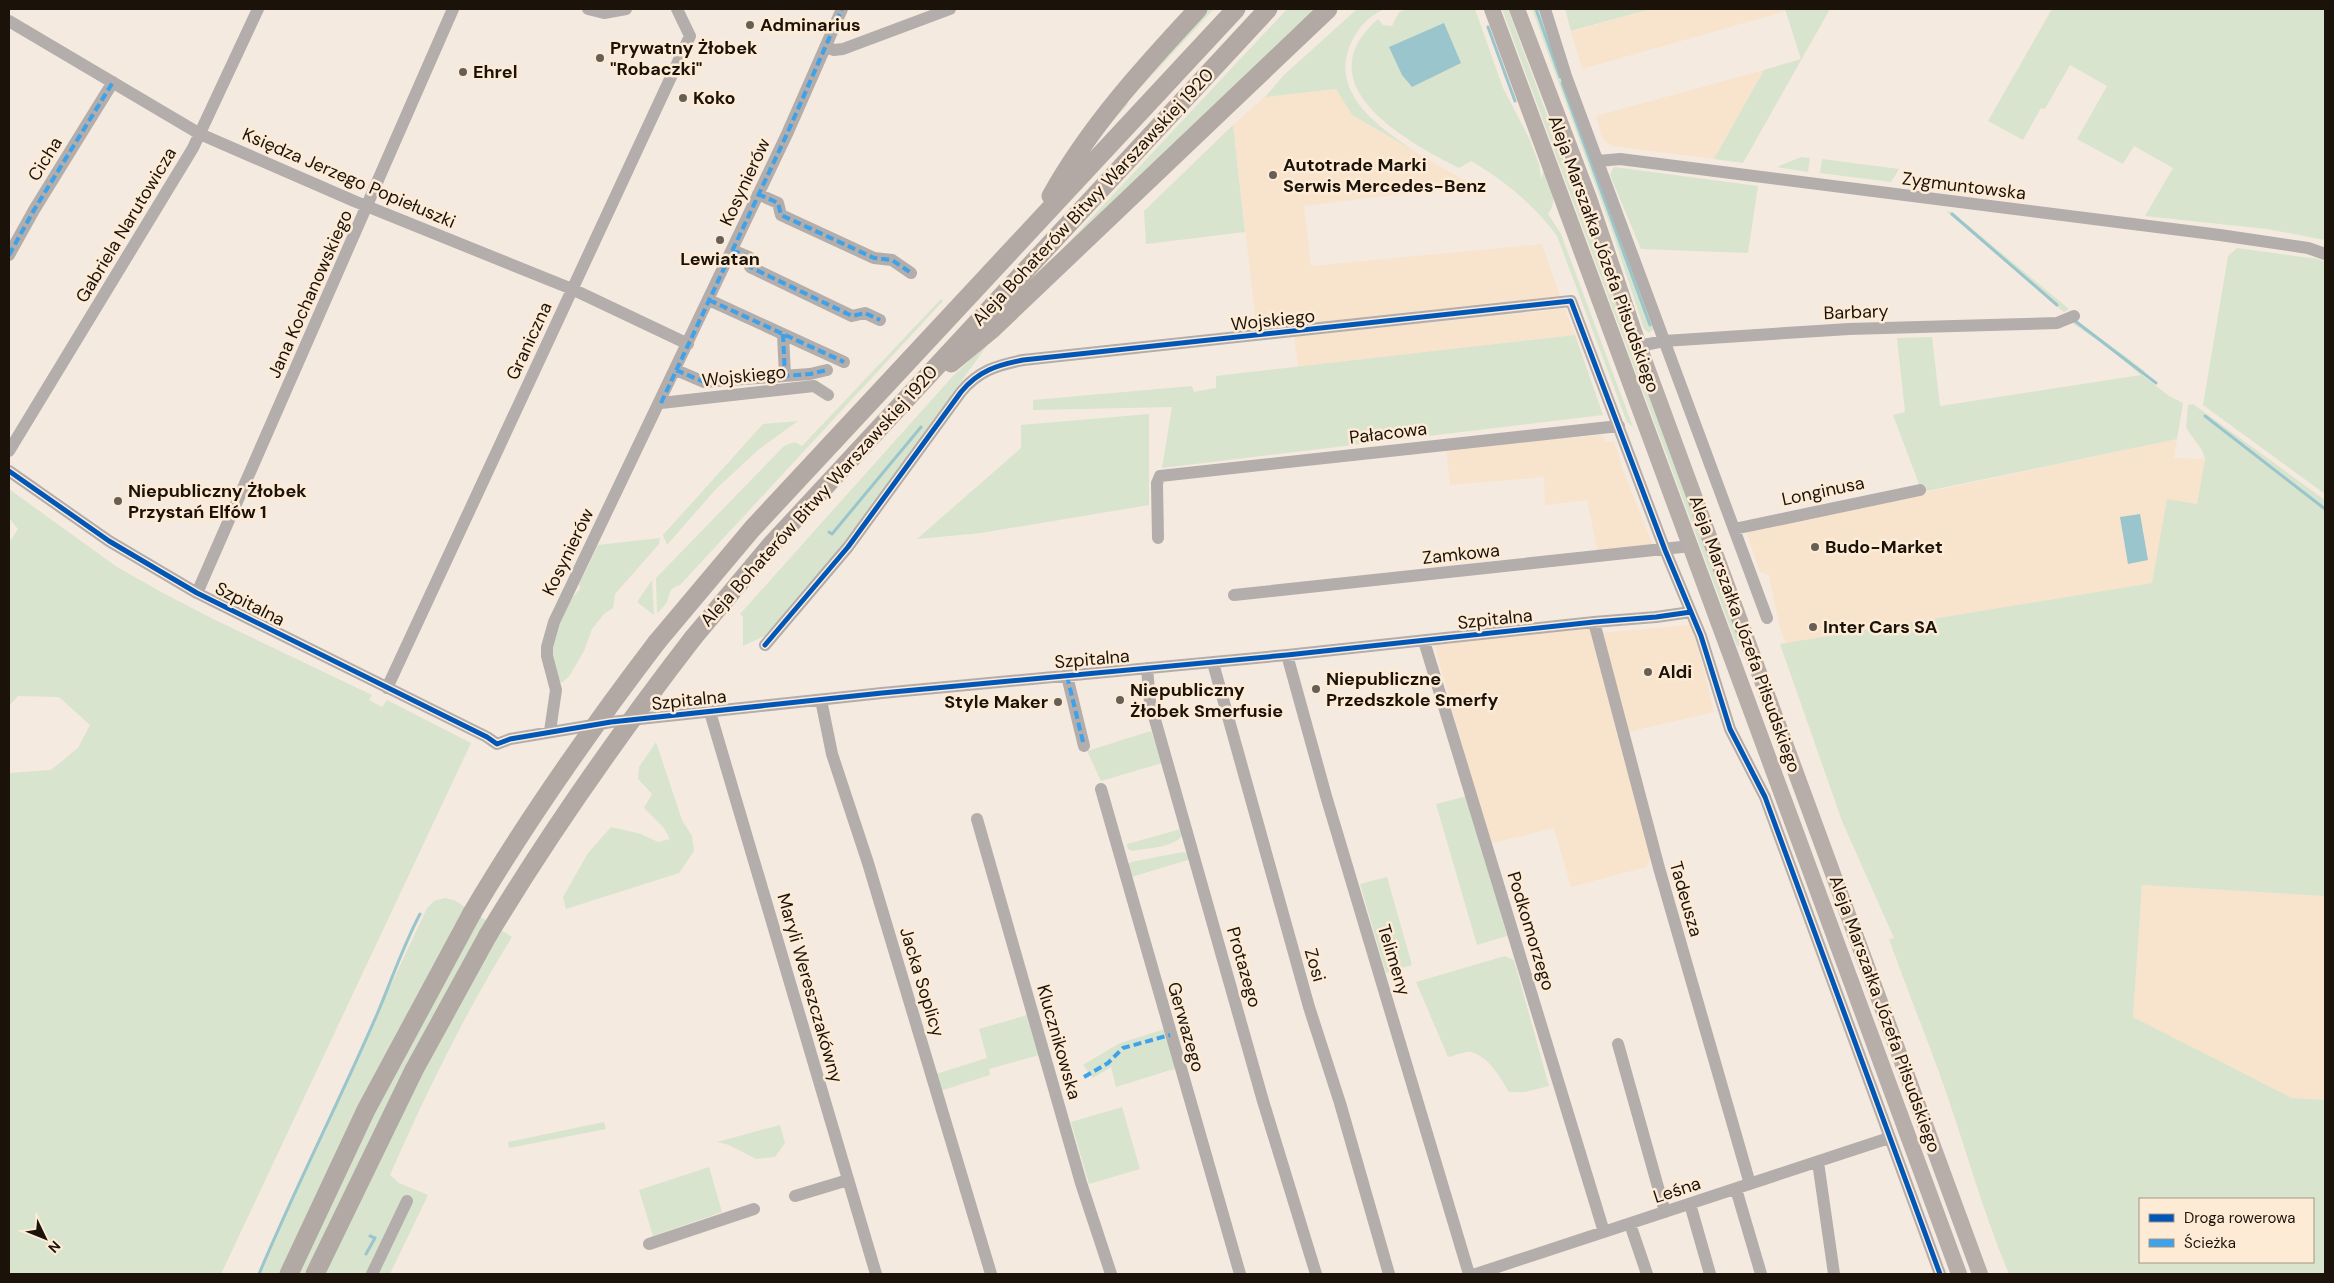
<svg xmlns="http://www.w3.org/2000/svg" width="2334" height="1283" viewBox="0 0 2334 1283" font-family="'DM Sans',sans-serif">
  <rect width="100%" height="100%" fill="#f5eadf"/>
  <path fill="#f8e3cd" d="M1650,9H1785L1786,11L1582,69L1571,32Z
    M1764,70L1714,159L1612,146L1602,138L1596,116Z
    M1336,89L1352,115L1472,185L1304,206L1311,266L1542,244L1561,299L1257,332L1233,125L1265,97Z
    M1565,309L1575,335L1298,367L1294,336Z
    M1602,435L1606,442L1614,441L1623,470L1654,548L1598,554L1587,500L1545,505L1544,477L1450,485L1446,448Z
    M2177,439L2174,458L2205,459L2197,504L2167,500L2152,583L1786,644L1780,629L1769,575L1760,572L1747,534L1749,530Z
    M1594,622L1652,856L1646,867L1571,887L1554,828L1489,844L1433,639Z
    M1690,625L1694,630L1714,712L1624,733L1599,633Z
    M2142,885L2325,896V1100L2292,1098L2133,1017Z"/>
  <path fill="#d8e4cd" fill-rule="evenodd" d="M1208,9H1214L1127,102L1128,104L1104,131L1146,75Z
    M1287,9H1317L1039,274Z
    M1357,9H1385C1370,15 1358,27 1351,43C1328,94 1381,129 1418,153L1352,115L1336,89L1265,97L1284,75Z
    M1407,9H1475L1503,88L1529,138L1539,164L1541,180L1544,170C1550,186 1559,199 1548,214L1561,234L1633,427L1627,422L1557,236C1536,206 1502,179 1471,161L1459,168C1406,141 1303,85 1378,19L1383,25L1392,26L1399,12Z
    M1502,9H1508L1742,645L1737,646Z
    M1532,9H1541L1654,329L1649,333L1644,329L1611,228Z
    M1565,9H1650L1571,31Z
    M1785,9H1830L1743,163L1714,159L1764,70L1801,59Z
    M2052,9H2325V240L2267,229L2145,216L2173,168L2134,146L2123,164L2077,139L2107,86L2070,65L2045,109L2041,108L2023,140L1988,121Z
    M1233,125L1245,232L1146,244L1144,211Z
    M1801,157L1810,158L1808,172L1777,167Z
    M1822,159L1899,169L1891,182L1820,173Z
    M1614,167L1758,186L1748,253L1641,249L1610,175Z
    M1946,211L1952,212L2069,309L2064,312L2060,309Z
    M2237,248L2318,259L2325,262V494L2203,405L2228,256Z
    M941,299L943,301L680,585C669,588 670,593 667,602C665,605 661,609 658,613L657,612L656,578L784,446L795,442L802,446Z
    M2075,319L2145,371L2142,375L2169,396L2183,403L2177,439L1922,492L1893,415L1905,412L1897,338L1932,337L1940,406L2141,375L2102,343L2072,323Z
    M1575,335L1603,415L1162,468L1172,407L1033,410V400L1192,386L1194,392L1216,388V376Z
    M991,340L854,530L780,621L764,636L743,646V617L740,614L953,376Z
    M2193,404L2325,500V896L2142,885L2133,1017L2292,1098L2325,1100V1274H2009C1984,1215 1967,1153 1946,1092C1928,1040 1907,990 1889,939L1894,938L1842,821L1780,644L2152,583L2167,499L2197,504L2205,459L2202,450L2186,428L2188,405ZM2140,1199H2313V1262H2140Z
    M1149,414V505L981,533L917,539L1021,448V425Z
    M798,421L758,450L715,490L667,545L663,535L763,424Z
    M9,489L117,567L163,593L215,620L372,695L369,700L382,707L387,700L471,743L221,1274H9V773L51,770L78,748L90,725L59,697L18,696L9,706V543L18,529L9,518Z
    M660,538L659,544L615,594L613,608L604,614L592,629L584,651L570,675L564,681L558,684L551,650L554,635L571,599L580,589L579,584L598,545Z
    M652,580L654,614V615L637,602Z
    M1151,731L1162,763L1101,781L1087,751Z
    M656,742L682,820L692,836L694,851L679,873L566,909L563,897L588,853L611,827L641,834L658,842L670,839L664,828L644,808L652,794L638,779L639,767Z
    M1467,796L1507,936L1477,945L1436,804Z
    M1181,829L1183,834C1175,848 1147,848 1132,851L1128,849L1127,844Z
    M1183,852L1188,853L1191,859L1128,878L1127,865L1131,862Z
    M1387,877L1412,965L1386,973L1360,884Z
    M445,898L454,900L512,937C465,1013 426,1093 390,1175L399,1183L428,1195L390,1274H259L291,1198L427,908L434,901Z
    M1505,956L1514,960L1549,1086L1525,1092H1509C1501,1078 1488,1056 1471,1052C1465,1051 1455,1056 1448,1057L1416,982Z
    M1027,1015L1039,1055L989,1069L990,1075L940,1091L936,1074L987,1058L979,1029Z
    M1165,1029L1177,1068L1116,1087L1111,1067L1093,1078L1083,1065L1120,1043Z
    M1122,1107L1140,1169L1089,1184L1071,1122Z
    M604,1122L606,1129L509,1148L508,1142Z
    M780,1125L785,1143L775,1157L756,1159L729,1145L717,1142Z
    M709,1167L722,1212L653,1236L639,1190Z"/>
  <path fill="#9ac5cc" d="M1444,23L1461,63L1412,87L1402,75L1389,47Z
    M2140,514L2148,560L2128,564L2120,517Z"/>
  <g fill="none" stroke-linecap="round" stroke-linejoin="round">
    <path stroke="#9ac5cc" stroke-width="3" d="M1536,9L1560,77
      M1488,27L1515,101
      M1562,83L1650,325
      M1952,214L2057,305
      M2075,321L2156,383
      M2205,416L2325,509
      M829,532L832,534L921,427
      M366,1254L375,1238L370,1236
      M259,1274C296,1186 340,1100 378,1012C392,979 403,946 420,914"/>
    <path stroke="#b3adab" stroke-width="12" d="M588,9L604,13L626,9
      M1545,9L1566,76L1767,618
      M9,21L200,134L354,201L572,289L688,344
      M825,47L834,50L843,49L950,9
      M1598,161L1620,159L2220,235L2308,248L2325,254
      M758,194L778,203L781,215L874,258L892,260L911,273
      M732,250L749,257L750,267L852,316L865,313L880,320
      M9,255L34,210L113,82
      M709,300L844,362
      M783,334L785,376
      M1639,346L1664,341L1849,329L2057,323L2074,316
      M676,370L704,382L810,374L827,370
      M661,403L814,386L828,395
      M9,451L193,148L258,9
      M9,471L109,541L197,593L487,737L497,744L510,739L611,722L882,693L1287,655L1594,622L1656,617L1691,612
      M1734,529L1920,490
      M1158,538L1157,483L1160,476L1619,426
      M197,593L453,9
      M1234,595L1691,546
      M1594,622L1659,868L1750,1184
      M1424,641L1604,1232
      M765,645L848,547L961,392C978,371 997,365 1023,360L1571,301L1665,550L1701,636L1730,729L1765,797L1940,1274
      M1287,655L1326,796L1469,1274
      M1213,663L1309,1007L1340,1103L1389,1274
      M1147,668L1150,702L1263,1101L1316,1274
      M1067,676L1084,746
      M387,688L690,36L677,9
      M821,700L832,754L868,863L991,1274
      M710,712L876,1274
      M550,731L556,690L547,656V647L554,622L787,134L842,9
      M1101,789L1240,1274
      M977,819L1081,1183L1111,1274
      M1618,1044L1665,1212
      M1818,1162L1834,1274
      M1736,1189L1761,1274
      M795,1196L848,1180
      M1690,1204L1710,1274
      M1630,1224L1647,1274
      M649,1244L754,1209
      M372,1274L407,1201
      M1476,1274L1889,1138"/>
    <path stroke="#b7aeaa" stroke-width="16" d="M1492,9L1959,1274
      M1517,9L1589,198L1639,346L1980,1274"/>
    <path stroke="#b2a9a4" stroke-width="19" d="M1051,196C1090,126 1144,67 1198,9
      M951,363L991,330L1328,9
      M693,638L770,546L1268,9
      M657,642L752,529L1236,9
      M289,1274L366,1110L472,913
      M315,1274L414,1070L488,935"/>
    <path stroke="#b2a9a4" stroke-width="19" d="M472,913C528,818 590,730 657,642
      M488,935C550,832 619,734 693,638"/>
    <path stroke="#3da2e9" stroke-width="4" stroke-dasharray="8 4" stroke-linecap="butt" d="M758,194L778,203L781,215L874,258L892,260L911,273
      M732,250L749,257L750,267L852,316L865,313L880,320
      M9,255L34,210L113,82
      M709,300L844,362
      M783,334L785,376
      M676,370L704,382L810,374L827,370
      M661,403L787,134L842,9
      M1067,676L1084,746
      M1084,1077L1108,1063L1123,1048L1170,1035"/>
    <defs>
      <path id="cycleway" d="M9,471L109,541L197,593L487,737L497,744L510,739L611,722L882,693L1287,655L1594,622L1656,617L1691,612
        M765,645L848,547L961,392C978,371 997,365 1023,360L1571,301L1665,550L1701,636L1730,729L1765,797L1940,1274"/>
    </defs>
    <use href="#cycleway" stroke="#feebd6" stroke-width="8"/>
    <use href="#cycleway" stroke="#0057b8" stroke-width="5"/>
  </g>
  <g fill="#675e55" stroke="#feebd6" stroke-width="2">
    <circle cx="750" cy="25" r="5"/>
    <circle cx="600" cy="58" r="5"/>
    <circle cx="463" cy="72" r="5"/>
    <circle cx="683" cy="98" r="5"/>
    <circle cx="1273" cy="175" r="5"/>
    <circle cx="720" cy="240" r="5"/>
    <circle cx="118" cy="501" r="5"/>
    <circle cx="1815" cy="547" r="5"/>
    <circle cx="1813" cy="627" r="5"/>
    <circle cx="1648" cy="672" r="5"/>
    <circle cx="1316" cy="689" r="5"/>
    <circle cx="1120" cy="700" r="5"/>
    <circle cx="1058" cy="702" r="5"/>
  </g>
  <g text-anchor="middle" dominant-baseline="central" stroke-width="5" stroke-linejoin="round" paint-order="stroke">
    <g font-size="18" font-weight="bold" fill="#1b130a" stroke="#feebd6" text-anchor="start">
      <text x="760" y="25">Adminarius</text>
      <text x="610" y="48">Prywatny Żłobek<tspan x="610" dy="21">"Robaczki"</tspan></text>
      <text x="473" y="72">Ehrel</text>
      <text x="693" y="98">Koko</text>
      <text x="1283" y="165">Autotrade Marki<tspan x="1283" dy="21">Serwis Mercedes-Benz</tspan></text>
      <text x="720" y="259" text-anchor="middle">Lewiatan</text>
      <text x="128" y="491">Niepubliczny Żłobek<tspan x="128" dy="21">Przystań Elfów 1</tspan></text>
      <text x="1825" y="547">Budo-Market</text>
      <text x="1823" y="627">Inter Cars SA</text>
      <text x="1658" y="672">Aldi</text>
      <text x="1326" y="679">Niepubliczne<tspan x="1326" dy="21">Przedszkole Smerfy</tspan></text>
      <text x="1130" y="690">Niepubliczny<tspan x="1130" dy="21">Żłobek Smerfusie</tspan></text>
      <text x="1048" y="702" text-anchor="end">Style Maker</text>
    </g>
    <g font-size="18" fill="#1b130a" stroke="#feebd6">
      <text transform="translate(45 159) rotate(-58)">Cicha</text>
      <text transform="translate(349 178) rotate(23)">Księdza Jerzego Popiełuszki</text>
      <text transform="translate(745 182) rotate(-65)">Kosynierów</text>
      <text transform="translate(1964 186) rotate(7)">Zygmuntowska</text>
      <text transform="translate(1093 197) rotate(-47)">Aleja Bohaterów Bitwy Warszawskiej 1920</text>
      <text transform="translate(126 225) rotate(-59)">Gabriela Narutowicza</text>
      <text transform="translate(1604 254) rotate(70)">Aleja Marszałka Józefa Piłsudskiego</text>
      <text transform="translate(310 294) rotate(-66)">Jana Kochanowskiego</text>
      <text transform="translate(1856 312) rotate(-2)">Barbary</text>
      <text transform="translate(1273 320) rotate(-6)">Wojskiego</text>
      <text transform="translate(529 341) rotate(-65)">Graniczna</text>
      <text transform="translate(744 376) rotate(-6)">Wojskiego</text>
      <text transform="translate(1388 433) rotate(-7)">Pałacowa</text>
      <text transform="translate(1823 491) rotate(-12)">Longinusa</text>
      <text transform="translate(819 496) rotate(-48)">Aleja Bohaterów Bitwy Warszawskiej 1920</text>
      <text transform="translate(568 552) rotate(-64)">Kosynierów</text>
      <text transform="translate(1461 554) rotate(-6)">Zamkowa</text>
      <text transform="translate(250 604) rotate(27)">Szpitalna</text>
      <text transform="translate(1495 619) rotate(-6)">Szpitalna</text>
      <text transform="translate(1745 634) rotate(70)">Aleja Marszałka Józefa Piłsudskiego</text>
      <text transform="translate(1092 659) rotate(-5)">Szpitalna</text>
      <text transform="translate(689 700) rotate(-6)">Szpitalna</text>
      <text transform="translate(1686 899) rotate(74)">Tadeusza</text>
      <text transform="translate(1531 931) rotate(73)">Podkomorzego</text>
      <text transform="translate(1394 960) rotate(73)">Telimeny</text>
      <text transform="translate(1315 965) rotate(74)">Zosi</text>
      <text transform="translate(1244 967) rotate(74)">Protazego</text>
      <text transform="translate(922 982) rotate(73)">Jacka Soplicy</text>
      <text transform="translate(810 988) rotate(74)">Maryli Wereszczakówny</text>
      <text transform="translate(1885 1014) rotate(70)">Aleja Marszałka Józefa Piłsudskiego</text>
      <text transform="translate(1186 1027) rotate(74)">Gerwazego</text>
      <text transform="translate(1059 1042) rotate(74)">Klucznikowska</text>
      <text transform="translate(1677 1190) rotate(-18)">Leśna</text>
    </g>
  </g>
  <rect width="2334" height="1283" fill="none" stroke="#1b130a" stroke-width="20"/>
  <rect x="2139" y="1198" width="175" height="65" fill="#feebd6" stroke="#a39584"/>
  <rect x="2149" y="1214" width="25" height="8" fill="#0057b8" stroke="#a39584"/>
  <text x="2184" y="1223" font-size="15" fill="#1b130a">Droga rowerowa</text>
  <rect x="2149" y="1239" width="25" height="8" fill="#3da2e9" stroke="#a39584"/>
  <text x="2184" y="1248" font-size="15" fill="#1b130a">Ścieżka</text>
  <g transform="translate(45 1238) rotate(133)" stroke="#feebd6" stroke-width="4" paint-order="stroke">
  <path d="M0-4L9 19L0 12L-9 19Z" fill="#1b130a"/>
  <text y="-8" font-size="14" font-weight="bold" text-anchor="middle" fill="#1b130a">N</text>
  </g>
</svg>
